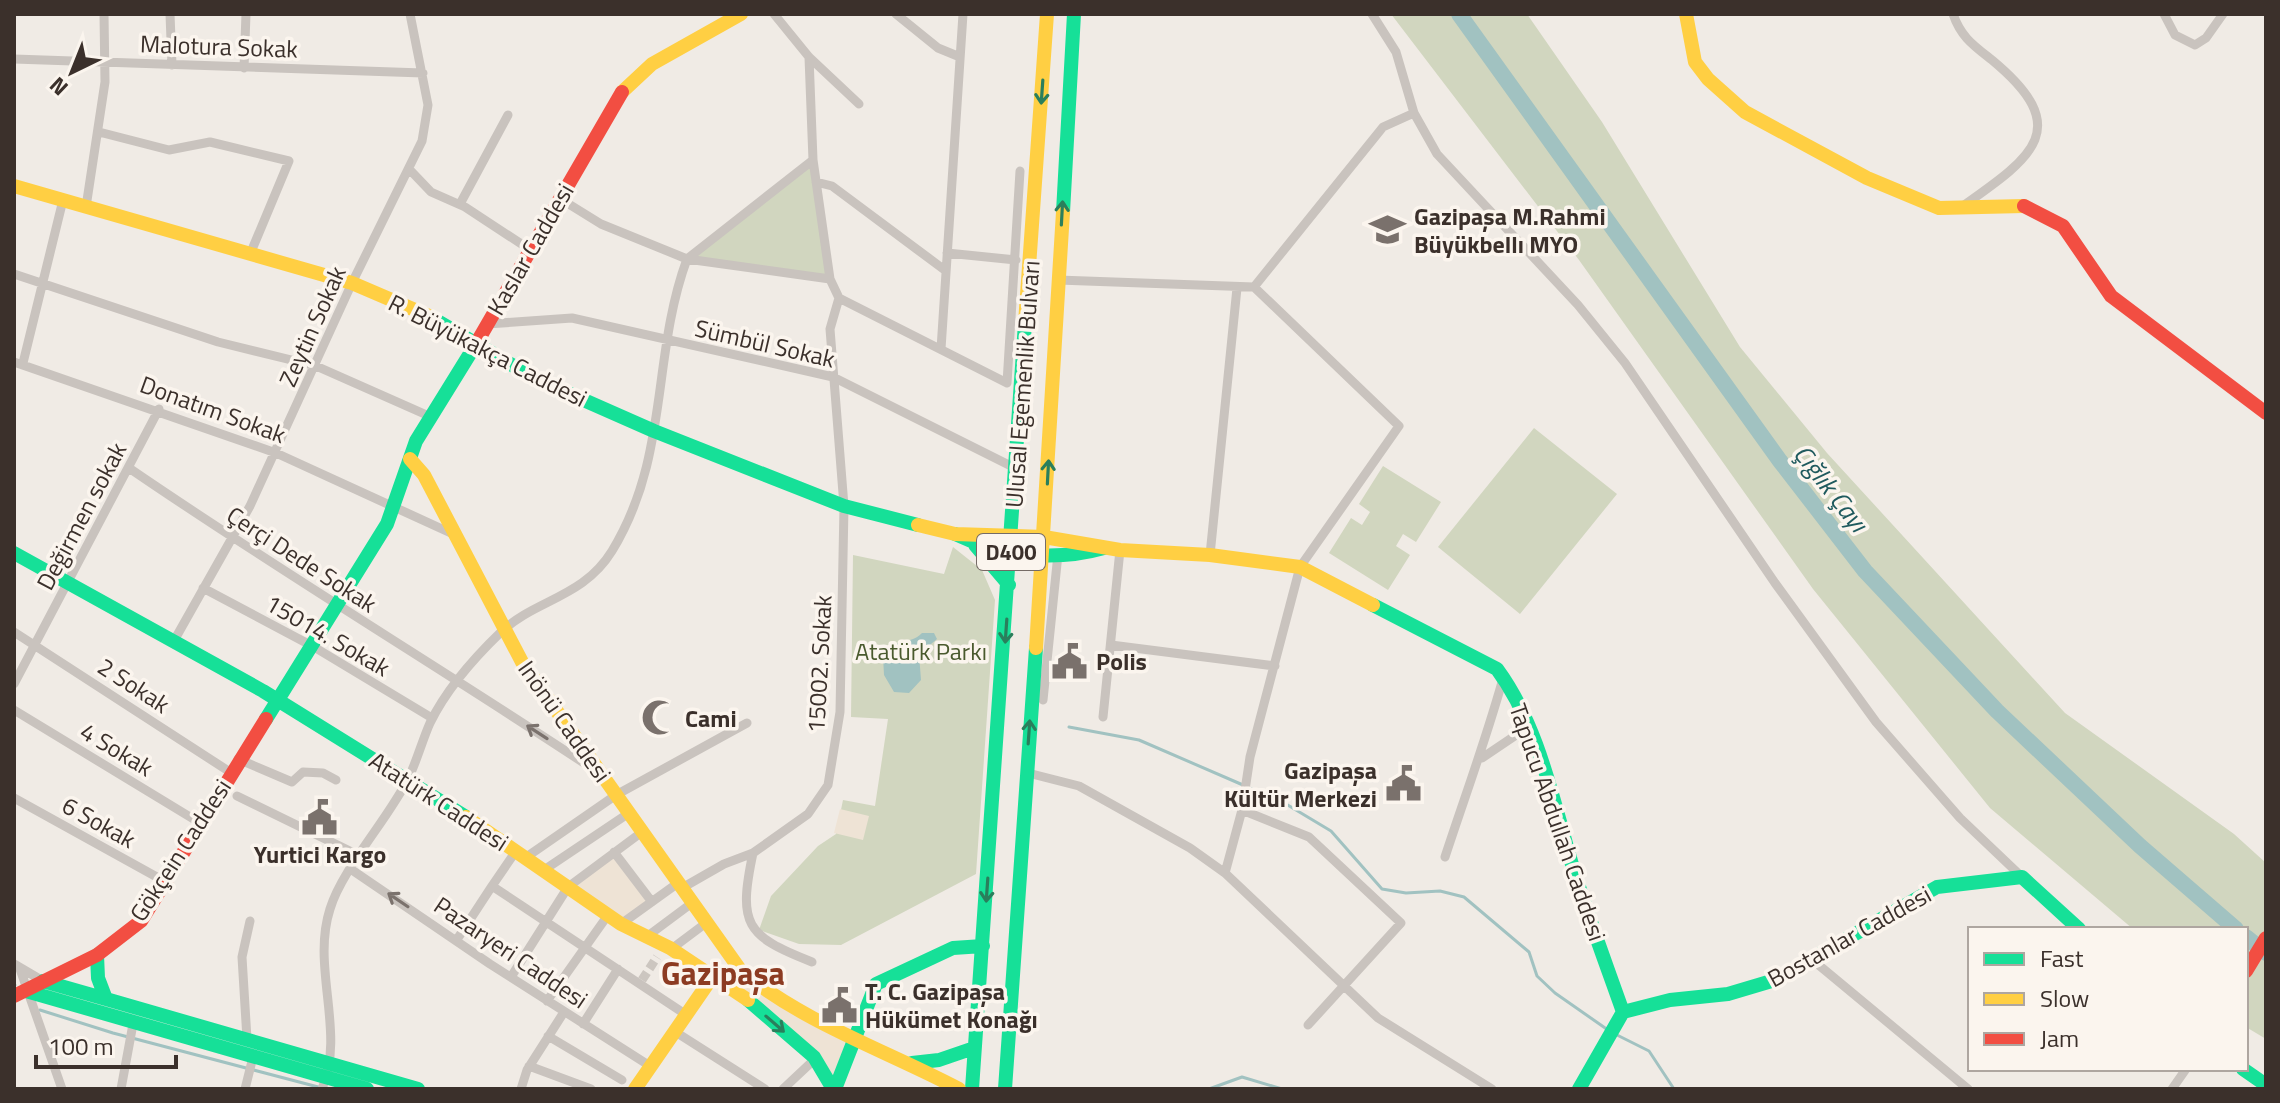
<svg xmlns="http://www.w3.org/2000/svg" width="2280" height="1103" viewBox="0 0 2280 1103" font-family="'Titillium Web',sans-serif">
  <rect width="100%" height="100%" fill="#f0ebe5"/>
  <path fill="#d1d6bf" d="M1391,14H1527L1602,122L1740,347L1827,453L2065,713L2234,834L2266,863V1039L2246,1027V929H2133L1990,808L1813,589L1579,260Z
    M813,160L830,279L687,259Z
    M1534,428L1617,494L1520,614L1438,547Z
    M1383,466L1441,502L1416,542L1403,534L1396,546L1410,555L1388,590L1329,553L1351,518L1362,525L1370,512L1359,504Z
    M953,547L982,570L995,600L976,874L841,945L799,944L759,930L771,896L818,846L836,834L843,800L875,806L888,719L851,717L853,555L944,574Z"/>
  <path fill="#eee3d5" d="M840,809L869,816L863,840L834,833Z
    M614,852L652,902L621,924L568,887Z
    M741,971L855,1041L835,1089L816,1058L725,976Z"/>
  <path fill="#a1c2c1" d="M922,633H934L937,639L919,654L921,680L909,693L894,692L884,675L883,656C897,636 909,646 922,633Z"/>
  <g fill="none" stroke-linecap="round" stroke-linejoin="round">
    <path stroke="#a1c2c1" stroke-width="3" d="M1069,727L1139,740L1243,785
      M1249,788L1286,804L1331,831L1382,889L1406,893L1440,891L1464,897L1529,952L1537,976L1555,993L1608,1030
      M14,984L15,985
      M40,1010L113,1033L322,1088
      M1615,1034L1649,1051L1674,1089
      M1209,1089L1242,1077L1282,1089"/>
    <path stroke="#a1c2c1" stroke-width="16" d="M1459,14L1780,461L1865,571L1997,711L2140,846L2236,929
      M2246,937L2266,953"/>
    <path stroke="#ccc6c0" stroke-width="9" stroke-dasharray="9 4.5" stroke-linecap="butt" d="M642,980L657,957"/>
    <path stroke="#c9c3be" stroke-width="9" d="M170,14L172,65
      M774,14L809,57L859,104
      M896,14L938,48L960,57
      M1372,14L1396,52L1414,113L1437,154L1578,305L1625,363L1775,583L1876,722L1960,818L2022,877
      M1953,14C1961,37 1973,45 1992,60C2074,128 2034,156 1963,206
      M2164,14L2175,35L2195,45L2206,38L2223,14
      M14,59L423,73
      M244,68L246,14
      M99,132L169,150L210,142L289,161L251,252
      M410,170L431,192L465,207L529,249
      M816,182L832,186L946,271
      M460,204L508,115
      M86,207L105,82L104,14
      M947,253L1016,260
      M687,259L813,160
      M687,259L830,279
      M14,274L218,342L316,366L429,416
      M1058,280L1254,287L1383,127L1414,113
      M839,298L1007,383L1020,171
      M487,324L572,318L833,377L1017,469
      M941,349L963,14
      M14,362L276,453L453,534
      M23,363L63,200
      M129,468C282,573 441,668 596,771
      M1210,555L1237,288
      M203,588L314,647L432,718
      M14,632L230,772
      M175,639L250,506L352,283L422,141L428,105L410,14
      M1111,645L1275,666
      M14,684L159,409
      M1043,700L1058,554
      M14,710L200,823
      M1103,717L1120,550
      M1482,758L1528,727
      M238,759L292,782L303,772L323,773L336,780
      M1028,773L1079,786L1190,848L1225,873L1378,1018L1492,1089
      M237,796L360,856
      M14,798L164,881
      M1242,810L1309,837L1401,923L1308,1025
      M516,851L492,886L685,1014
      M614,852L652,902
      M753,853C738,924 745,936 812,962
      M1445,857C1465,796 1487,737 1504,675
      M525,858L616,795L747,723
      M352,870L490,964L650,1066
      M544,870L629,813
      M1225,873L1242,810L1250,757L1300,567L1399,426L1254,287
      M682,888L724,864L753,853L808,814L828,785L840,712L844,506L830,329L839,298L830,279L813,160L809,57
      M621,924L678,883
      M649,935L692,903
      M456,941L492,886
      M670,950L706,923
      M1809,957L1968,1089
      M14,964L43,981
      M20,969L62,1089
      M511,977L568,887L642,832
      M547,1001L608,915
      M583,1024L618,969
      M674,1031L765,1089
      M548,1036L622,1080
      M247,1039L242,957L250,921
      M529,1066L591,1089
      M121,1089L133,1024
      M245,1089L253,1057
      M322,1089C346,1032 311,968 330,909C342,869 388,819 408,779C417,761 422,741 430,723C447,688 474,658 501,632C536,599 583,598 612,551C670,456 651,357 687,259L601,224L559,198
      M521,1089L527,1070L564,1012
      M783,1089L816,1058
      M2172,1089L2186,1069"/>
    <path stroke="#16e098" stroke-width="14" d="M1063,212L1074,14
      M429,316L536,379L654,431L844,506L918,525
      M955,534C1001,556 1054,562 1104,548
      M975,545L1009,585
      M14,553L263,691L466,817
      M1373,605L1497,669C1539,726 1553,801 1573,868C1588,916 1606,964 1623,1012
      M266,719L387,524L416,441L476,344
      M97,955L98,978L106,999L418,1089
      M43,981L106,999
      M26,991L367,1089
      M748,1000L814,1057L833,1089
      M912,1063L939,1060L974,1048
      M2243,1069L2266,1085
      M835,1089L876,984L953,948L983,946
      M972,1089L1025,323
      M1005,1089L1036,648
      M1579,1089L1623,1012L1670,1000L1728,994L1775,980L1937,887L2022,877L2079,929"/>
    <path stroke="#ffcf43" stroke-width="14" d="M1686,14L1695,62L1708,79L1745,112L1867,178L1939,208L2024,206
      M622,92L652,64L741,14
      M14,186L352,283L429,316
      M1025,323L1047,14
      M410,459L424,475L522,662L741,971
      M918,525L955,534L1044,537L1120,550L1210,555L1300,567L1373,605
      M1036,648L1063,212
      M466,817L621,924L670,948L748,1000
      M635,1089L713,976L741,971C806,1024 885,1050 959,1089"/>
    <path stroke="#f24e42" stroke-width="14" d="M2024,206L2063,226L2111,296L2266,413
      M476,344L622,92
      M2246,971L2266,938
      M14,996L97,955L141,921L266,719"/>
  </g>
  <defs><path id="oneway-shaft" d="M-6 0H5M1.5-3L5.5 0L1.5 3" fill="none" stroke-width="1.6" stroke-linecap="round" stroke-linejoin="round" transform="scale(2)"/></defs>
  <g stroke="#2a7f5c">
    <use href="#oneway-shaft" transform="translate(1042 92) rotate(94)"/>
    <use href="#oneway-shaft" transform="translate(1062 213) rotate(-87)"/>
    <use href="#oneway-shaft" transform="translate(1048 472) rotate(-87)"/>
    <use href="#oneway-shaft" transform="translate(1006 631) rotate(94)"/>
    <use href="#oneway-shaft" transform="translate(1029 732) rotate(-86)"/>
    <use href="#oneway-shaft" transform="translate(987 890) rotate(94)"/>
    <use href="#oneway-shaft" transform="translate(775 1024) rotate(41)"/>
  </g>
  <g stroke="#7b726d">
    <use href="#oneway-shaft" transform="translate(537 732) rotate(-147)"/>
    <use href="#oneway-shaft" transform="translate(398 900) rotate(-146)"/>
  </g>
  <defs>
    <symbol id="university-bare" viewBox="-9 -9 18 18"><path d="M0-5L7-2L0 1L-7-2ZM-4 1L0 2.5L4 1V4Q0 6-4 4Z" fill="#7a716c" stroke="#fbf5ee" stroke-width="2.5" paint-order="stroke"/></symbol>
    <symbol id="civic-bare" viewBox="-9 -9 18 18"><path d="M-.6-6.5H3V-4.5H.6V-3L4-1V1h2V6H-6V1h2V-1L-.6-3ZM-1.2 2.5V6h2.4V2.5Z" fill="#7a716c" stroke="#fbf5ee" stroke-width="2.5" paint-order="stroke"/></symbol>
    <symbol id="mosque-bare" viewBox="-9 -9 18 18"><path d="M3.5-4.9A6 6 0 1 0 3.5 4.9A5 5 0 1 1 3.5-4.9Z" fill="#7a716c" stroke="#fbf5ee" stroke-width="2.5" paint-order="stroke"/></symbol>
  </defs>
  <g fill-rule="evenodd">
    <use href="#university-bare" x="1362" y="204" width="51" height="51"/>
    <use href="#civic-bare" x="1044" y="636" width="51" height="51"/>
    <use href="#mosque-bare" x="634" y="692" width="51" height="51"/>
    <use href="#civic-bare" x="1378" y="758" width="51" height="51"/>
    <use href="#civic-bare" x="294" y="792" width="51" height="51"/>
    <use href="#civic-bare" x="814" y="980" width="51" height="51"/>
  </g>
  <g text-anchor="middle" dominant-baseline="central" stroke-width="7" stroke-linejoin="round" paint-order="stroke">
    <rect fill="#fbf5ee" stroke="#756b66" stroke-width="2" x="977" y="534" width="68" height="36" rx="6"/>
    <g font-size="22" font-weight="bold" fill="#3b302b">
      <text x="1011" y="552">D400</text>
    </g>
    <g font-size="24" fill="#3b302b" stroke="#fbf5ee">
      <text transform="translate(219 46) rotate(2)">Malotura Sokak</text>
      <text transform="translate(530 249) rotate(-60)">Kaslar Caddesi</text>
      <text transform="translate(312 326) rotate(-66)">Zeytin Sokak</text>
      <text transform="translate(765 343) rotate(13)">Sümbül Sokak</text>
      <text transform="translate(488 350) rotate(27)">R. Büyükakça Caddesi</text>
      <text transform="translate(1022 384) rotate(-86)">Ulusal Egemenlik Bulvarı</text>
      <text transform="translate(213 409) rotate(20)">Donatım Sokak</text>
      <text transform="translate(81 516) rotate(-62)">Değirmen sokak</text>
      <text transform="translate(302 559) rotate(33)">Çerçi Dede Sokak</text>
      <text transform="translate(328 635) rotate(30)">15014. Sokak</text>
      <text transform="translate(819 664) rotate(-87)">15002. Sokak</text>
      <text transform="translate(134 685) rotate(33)">2 Sokak</text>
      <text transform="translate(565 721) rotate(55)">Inönü Caddesi</text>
      <text transform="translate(117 749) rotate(31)">4 Sokak</text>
      <text transform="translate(439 801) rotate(33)">Atatürk Caddesi</text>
      <text transform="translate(99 822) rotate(29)">6 Sokak</text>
      <text transform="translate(1558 822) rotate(71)">Tapucu Abdullah Caddesi</text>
      <text transform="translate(180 850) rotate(-57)">Gökçein Caddesi</text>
      <text transform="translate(1849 936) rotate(-29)">Bostanlar Caddesi</text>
      <text transform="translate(511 952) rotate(34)">Pazaryeri Caddesi</text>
    </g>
    <g font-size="24" font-weight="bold" fill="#3b302b" stroke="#fbf5ee" text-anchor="start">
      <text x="1414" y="216">Gazipaşa M.Rahmi<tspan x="1414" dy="28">Büyükbellı MYO</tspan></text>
      <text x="1096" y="661">Polis</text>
      <text x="685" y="718">Cami</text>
      <text x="1377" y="770" text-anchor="end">Gazipaşa<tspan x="1377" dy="28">Kültür Merkezi</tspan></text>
      <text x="320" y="854" text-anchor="middle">Yurtici Kargo</text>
      <text x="865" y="991">T. C. Gazipaşa<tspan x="865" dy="28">Hükümet Konağı</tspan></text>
    </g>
    <g font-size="24" fill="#4a5a2e" stroke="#fbf5ee">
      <text x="921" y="651">Atatürk Parkı</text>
    </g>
    <g font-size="26" font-style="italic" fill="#1f5a5e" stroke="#fbf5ee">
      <text transform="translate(1831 488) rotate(52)">Çığlık Çayı</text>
    </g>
    <g font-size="32" font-weight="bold" fill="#8c3b22" stroke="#fbf5ee">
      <text x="723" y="973">Gazipaşa</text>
    </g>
  </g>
  <rect width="2280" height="1103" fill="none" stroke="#3b302b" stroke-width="32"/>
  <rect x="1968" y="927" width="280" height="144" fill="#fbf5ee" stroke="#aea6a0" stroke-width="2"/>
  <rect x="1984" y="953" width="40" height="12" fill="#16e098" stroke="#aea6a0" stroke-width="2"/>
  <text x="2040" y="967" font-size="24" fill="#3b302b">Fast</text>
  <rect x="1984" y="993" width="40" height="12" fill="#ffcf43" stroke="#aea6a0" stroke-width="2"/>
  <text x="2040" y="1007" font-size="24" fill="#3b302b">Slow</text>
  <rect x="1984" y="1033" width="40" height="12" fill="#f24e42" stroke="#aea6a0" stroke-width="2"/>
  <text x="2040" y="1047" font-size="24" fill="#3b302b">Jam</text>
  <g transform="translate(72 72) rotate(223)" stroke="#fbf5ee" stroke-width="6" paint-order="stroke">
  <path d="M0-6L14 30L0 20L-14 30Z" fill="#3b302b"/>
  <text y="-12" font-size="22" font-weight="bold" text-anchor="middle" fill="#3b302b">N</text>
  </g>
  <path d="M36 1055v12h140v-12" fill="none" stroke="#3b302b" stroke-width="4"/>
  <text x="48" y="1055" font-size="24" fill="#3b302b" stroke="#fbf5ee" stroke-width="6" paint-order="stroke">100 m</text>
</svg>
